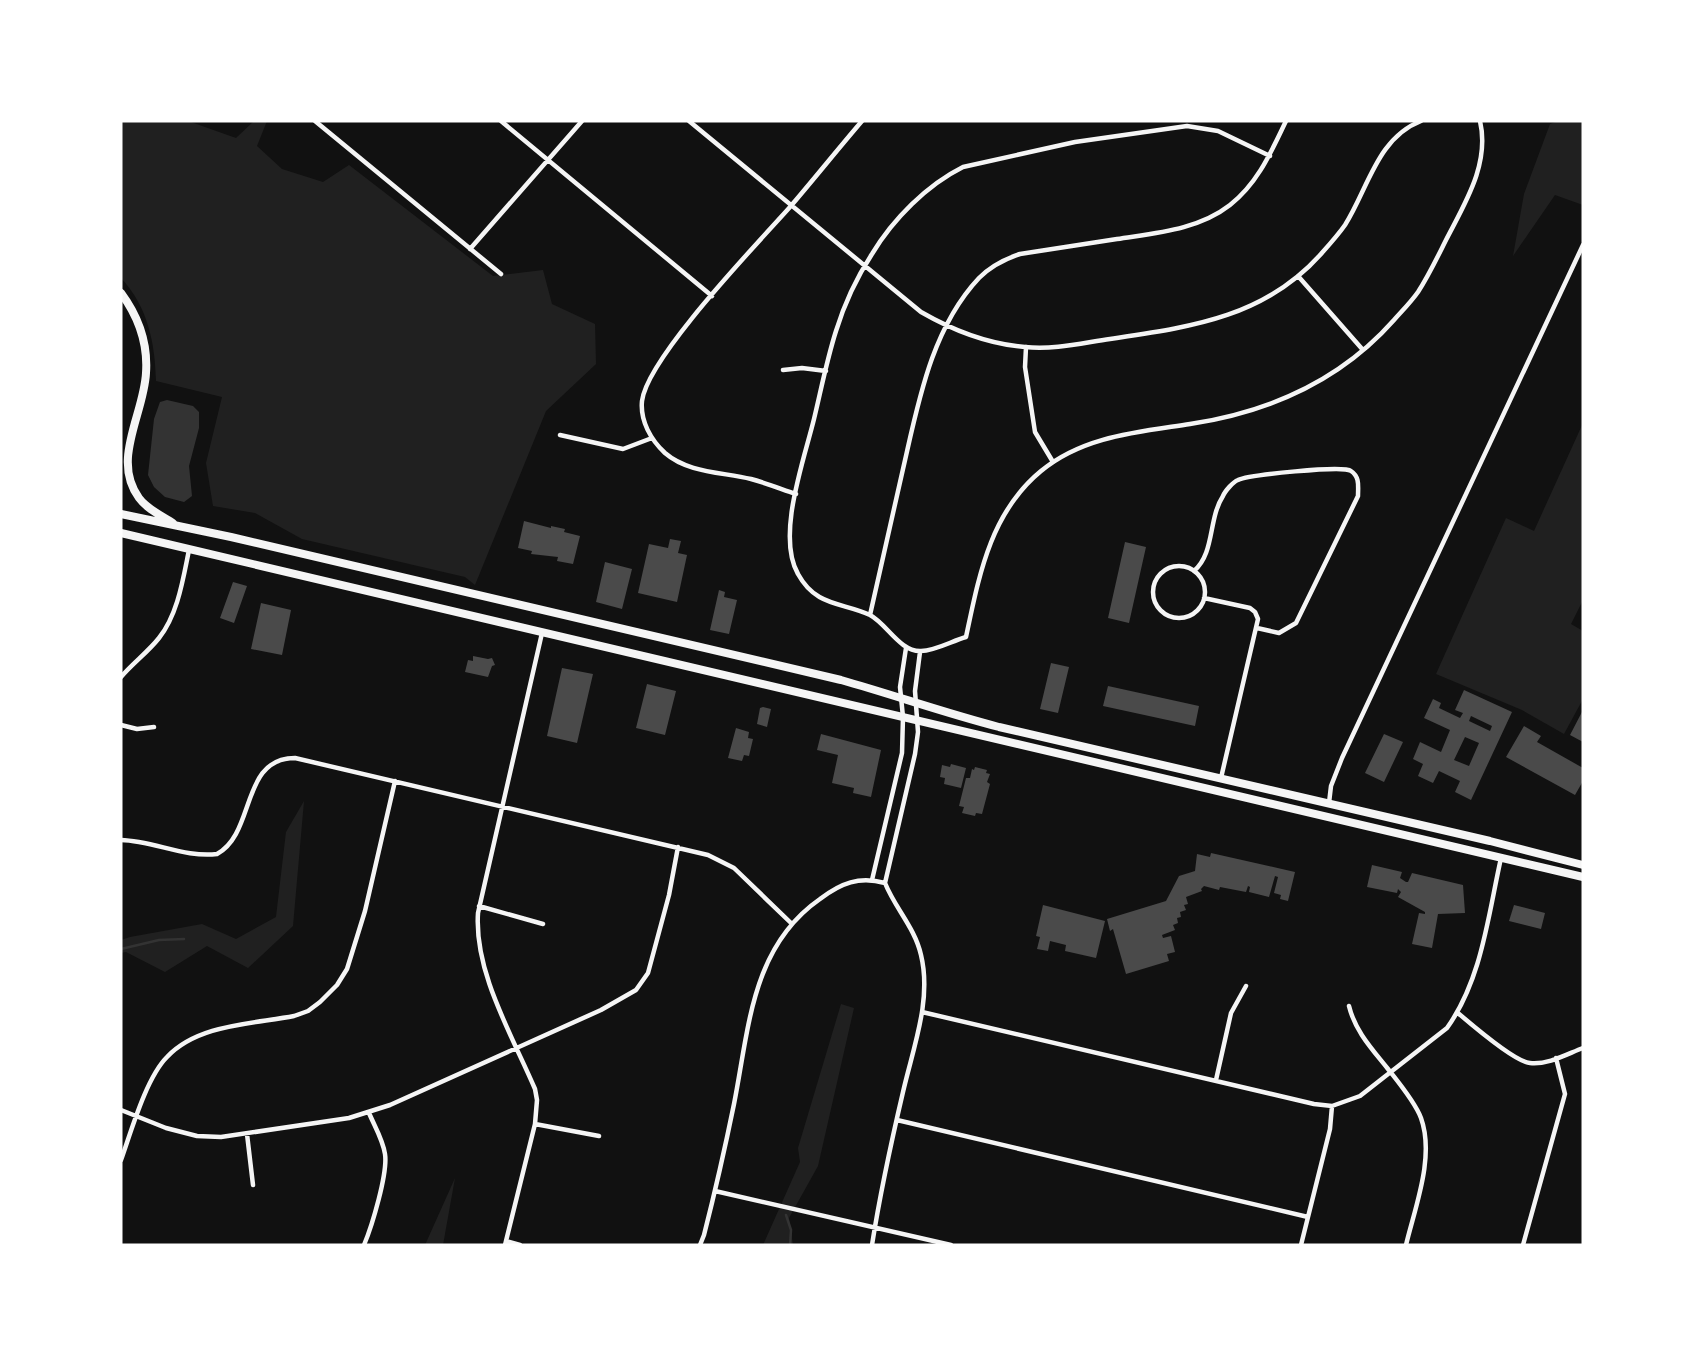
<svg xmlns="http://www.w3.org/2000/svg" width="1704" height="1366" viewBox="0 0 1704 1366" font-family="'Exo 2',sans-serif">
  <rect width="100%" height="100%" fill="#111"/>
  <path fill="#202020" d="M121,121H188L236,138L254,121H267L257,146L282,169L323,182L349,165L493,276L543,270L552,304L595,324L596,364L546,411L475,585L465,577L302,539L255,513L213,506L206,463L222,397L156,381C155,343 148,307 121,278Z
    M1558,121H1583V205L1555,195L1513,256L1524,194L1550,124Z
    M1583,423V600L1571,624L1583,631V699L1564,734L1522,710L1436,674L1506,518L1534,531Z
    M304,801L293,926L248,968L207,946L165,972L126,952L121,953V940L130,937L202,924L236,939L276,917L286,832Z
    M841,1004L854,1008L818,1166L789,1218L793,1245H763L800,1162L798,1148Z
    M455,1178L443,1245H425Z"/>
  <path fill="#333" d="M167,400L193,406L199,412V428L189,466L192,496L184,502L165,497L154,487L148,475L154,419L160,402Z"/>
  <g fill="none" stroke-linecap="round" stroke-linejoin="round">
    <path stroke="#333" stroke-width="2.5" d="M121,949L159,940L184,939
      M786,1215L791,1230L790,1245"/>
  </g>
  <path fill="#4a4a4a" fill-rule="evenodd" d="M524,521L551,528V526L565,529L564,532L580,536L573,564L557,561L558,557L531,554L532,551L518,548Z
    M670,539L681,541L678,553L687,555L677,602L638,593L649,544L668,548Z
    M1125,542L1146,547L1129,623L1108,618Z
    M605,562L632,569L622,609L596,602Z
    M233,582L247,586L234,623L220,618Z
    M719,590L725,592L724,597L737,600L729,634L710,630Z
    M261,603L291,610L282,655L251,649Z
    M473,656L488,659L492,658L495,665L492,666L488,677L465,672L468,660L473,661Z
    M1051,663L1069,667L1058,713L1040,709Z
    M562,668L593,674L577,743L547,736Z
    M647,684L676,691L665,735L636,728Z
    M1108,686L1199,706L1195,726L1103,706Z
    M1464,690L1512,712L1471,800L1455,792L1460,781L1439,771L1433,783L1418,776L1423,764L1413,759L1420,742L1441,752L1450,730L1424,718L1433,699L1441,703L1439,708L1460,718L1463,713L1455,710ZM1471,716L1492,726L1490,731L1469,721ZM1465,737L1479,743L1469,766L1454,760Z
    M763,707L771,709L767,727L757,724L760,708Z
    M1583,710V742L1570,735Z
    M1524,726L1541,736L1537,742L1583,768V781L1575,795L1506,757Z
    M736,728L749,732L748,738L753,739L749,756L744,755L742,761L728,758Z
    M821,734L881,750L871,797L853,793L854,788L832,783L838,755L817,750Z
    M1384,734L1403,742L1384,782L1365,773Z
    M951,764L966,768L961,788L944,784L945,778L940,777L942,765L950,767Z
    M975,767L987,770L986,773L990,774L987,782L990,784L982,814L976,813L975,816L962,813L964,807L959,806L966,778H970L972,769L974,770Z
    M1211,853L1295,872L1288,901L1280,899L1281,895L1274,893L1278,877L1275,876L1269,897L1249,892L1250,887L1248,886L1246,892L1220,887L1219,890L1204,886L1201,889L1202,891L1186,897L1188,904L1184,905L1186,910L1180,912L1181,917L1177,918L1178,923L1173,925L1175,930L1162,935L1163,938L1171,936L1175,952L1167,954L1169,961L1126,974L1113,929L1110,931L1107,919L1166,901L1179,876L1195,871L1197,854L1210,857Z
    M1372,865L1402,872L1400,878L1406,882H1408L1412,873L1463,885L1465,913L1438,914L1432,948L1412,944L1419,913L1425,914V912L1398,897L1401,892L1398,889L1397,893L1367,887Z
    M1043,905L1105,921L1096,958L1065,951L1066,945L1050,941L1048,951L1037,949L1040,937L1036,936Z
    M1514,905L1545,913L1541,929L1509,921Z"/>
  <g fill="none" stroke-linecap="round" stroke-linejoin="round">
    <path stroke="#f5f5f5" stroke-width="4.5" d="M315,121L501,274
      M501,121L712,296
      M689,121L921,312C954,331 987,344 1025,347C1054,350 1082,343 1110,339C1190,327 1264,318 1321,254C1329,245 1338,235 1345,225C1368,189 1377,138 1421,121
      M1270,156L1218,131L1187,126L1075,142L963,167C927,185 893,219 872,254C857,277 844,305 836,331C827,359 821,390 814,419C804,460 776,536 798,574C816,607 842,602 870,615C887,624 900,652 921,651C935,651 952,641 966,637C979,576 990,513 1041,471C1083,436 1138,432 1190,424C1269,412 1341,380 1394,320C1402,311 1411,302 1418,292C1429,275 1437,258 1446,240C1465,203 1490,164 1480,121
      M470,249L582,121
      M1298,276L1363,350
      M1026,347L1025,367L1035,432L1053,462
      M783,370L802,368L826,371
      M560,435L623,449L652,438
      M796,494C781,489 766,483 751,479C722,472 688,473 665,453C651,440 640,421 642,401C647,358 757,244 790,207C814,179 838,149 862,121
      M1153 592a26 26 0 1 1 52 0a26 26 0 1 1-52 0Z
      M1194,571C1215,553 1208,519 1223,496C1225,491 1233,482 1238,480C1248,475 1343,465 1351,471C1360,477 1358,486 1358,496L1296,623L1279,633L1257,628
      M1204,598L1250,608L1255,612L1258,619L1221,778
      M870,615C881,567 892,518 903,469C918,404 931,329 979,278C991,266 1005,259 1020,254C1052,249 1085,244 1117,239C1155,233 1198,230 1230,205C1258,183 1271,152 1286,121
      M121,677C133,663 148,652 159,638C178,614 183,579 189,550
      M121,725L137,729L154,727
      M1329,803L1331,786L1342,758L1583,245
      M121,840C154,841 185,858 217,854C256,833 240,758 295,758L708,855L734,868L791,923
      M872,880L902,753L903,717L900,687L906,648
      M885,883L915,754L918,732L915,691L920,652
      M479,906L543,924
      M1349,1006C1355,1031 1372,1049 1388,1069C1399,1083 1415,1102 1421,1118C1435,1157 1415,1207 1406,1245
      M922,1012L1314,1104L1332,1106L1360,1096L1447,1028C1482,979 1488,916 1501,858
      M1458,1013C1472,1025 1515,1062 1530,1063C1548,1065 1567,1054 1583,1048
      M1216,1080L1231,1013L1246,986
      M121,1110L166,1128L197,1136L221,1137L349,1118L390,1105L601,1010L636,990L648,973L669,895L678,847
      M897,1120L1308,1217
      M535,1124L599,1136
      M247,1134L253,1185
      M121,1160C131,1132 146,1078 167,1057C198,1024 253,1024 294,1016L308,1011L320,1002L337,985L347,969L365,911L395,781
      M715,1191L951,1245
      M506,1241L520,1245
      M364,1245C372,1226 388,1173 385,1154C383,1140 375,1127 369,1113
      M505,1245L535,1124L537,1100L535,1089C512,1035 474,972 478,913L542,633
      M700,1245L704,1235C715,1192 725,1148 734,1104C749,1029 751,947 820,899C841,883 859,876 885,883C895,908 915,928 921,955C932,1000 913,1048 903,1092C891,1143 880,1194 872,1245
      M1301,1245L1330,1129L1332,1106
      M1523,1245L1565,1094L1556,1058"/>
    <path stroke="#f5f5f5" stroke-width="8" d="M121,293C138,316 148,344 146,373C144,414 111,460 139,498C147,509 162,516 173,523
      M121,514L231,537L841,680C894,695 945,713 999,727L1490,841L1583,865
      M121,533L1583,877"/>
  </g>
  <rect width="1704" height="1366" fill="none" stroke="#ffffff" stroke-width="245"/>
</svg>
